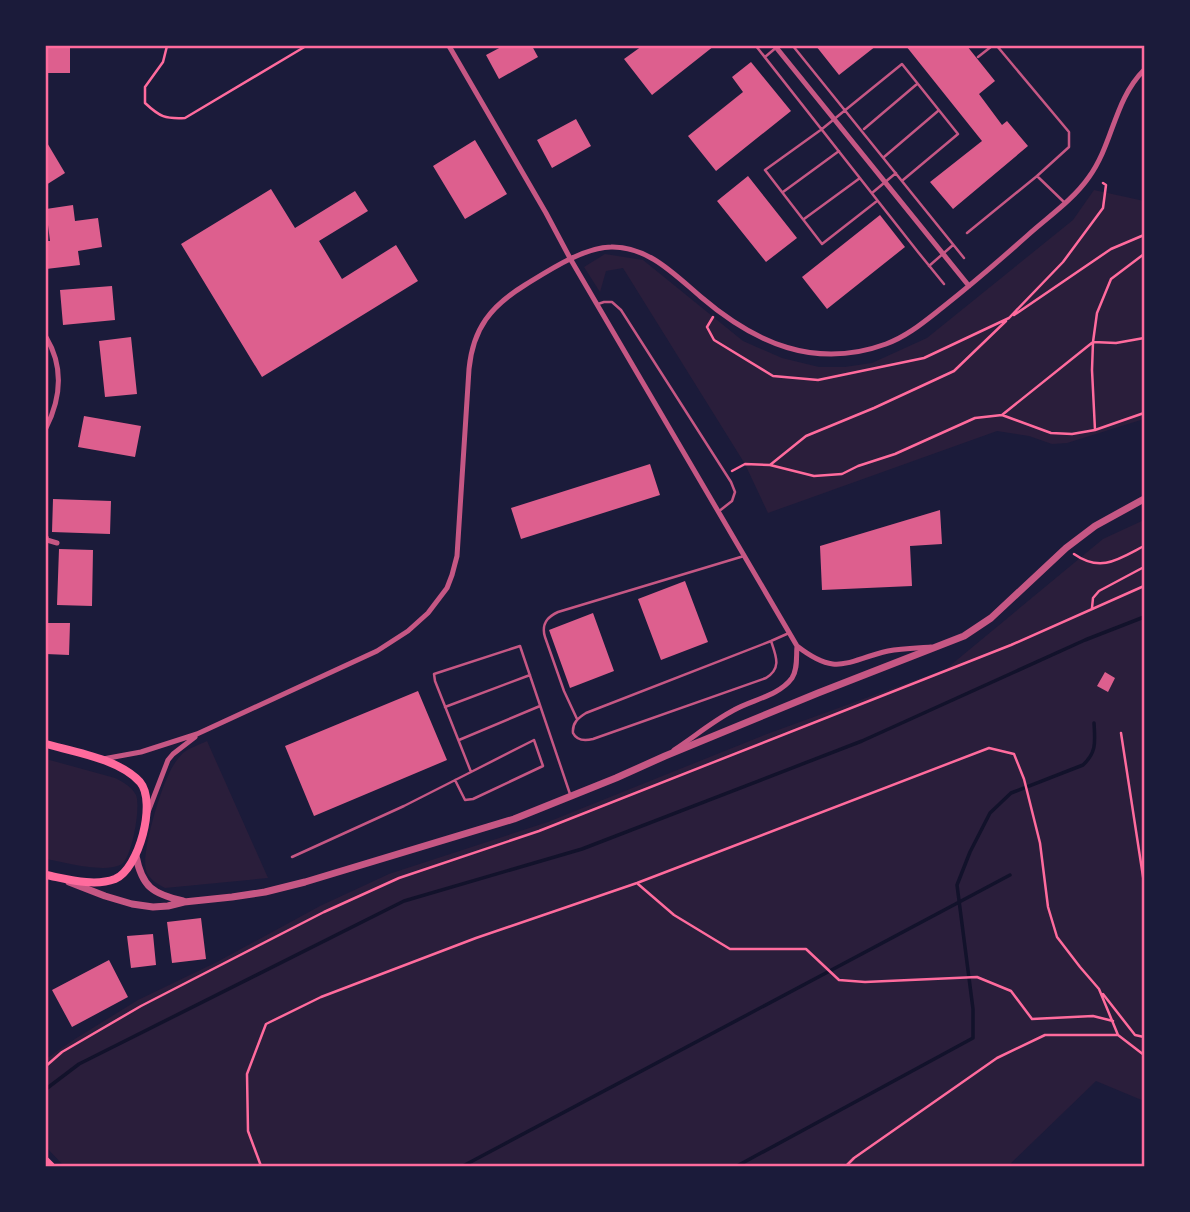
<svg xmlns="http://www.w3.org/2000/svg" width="1190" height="1212" viewBox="0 0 1190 1212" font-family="Manrope,sans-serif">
  <rect width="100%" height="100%" fill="#1b1b3a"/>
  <path fill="#2a1e3b" d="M1094,190L1144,201V419L1067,443L1052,444L1029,436L997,431L768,513L745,464L623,268L606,271L600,292L584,267L605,254L643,260L743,341L782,358L819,367H845L872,363L927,338L1073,220Z
    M1144,520V1101L1096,1081L1008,1166H64L46,1147V1059L75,1039L138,1000L217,962L320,906L389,874L548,822L767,734L946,669L1103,539Z
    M207,741L268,878L165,888C158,884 148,879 146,870C141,853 160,792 168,776C171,768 177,759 183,753C189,748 199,745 207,741Z
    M46,759L115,778C123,782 132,787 136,795C141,807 132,857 122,864C105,874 64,862 46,859Z"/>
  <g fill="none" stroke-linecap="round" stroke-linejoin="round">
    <path stroke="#12122b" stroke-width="3.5" d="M46,1089L79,1064L404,901L582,849L862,741L1085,640L1144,617
      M463,1166L1010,875
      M737,1166L973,1038V1009L957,885L970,852L990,813L1011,793L1083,765C1097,752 1095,742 1094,723"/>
  </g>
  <path fill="#dd5f8e" d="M46,46H70V73H46Z
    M503,46H532L538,57L499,79L486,55Z
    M642,46H714L652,95L624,59Z
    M816,46H876L839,75Z
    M906,46H967L995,81L979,94L1002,125L1007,121L1028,146L953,209L930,182L982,141Z
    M751,62L791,111L716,171L688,136L743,92L732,77Z
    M576,119L591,146L552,168L537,140Z
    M475,140L507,194L465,219L433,166Z
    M46,141L65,173L46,185Z
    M748,176L797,238L766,262L717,201Z
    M271,189L295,228L355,191L368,211L319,241L342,279L396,245L418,281L262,377L181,244Z
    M73,205L75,221L98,218L102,247L78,251L80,265L46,269V241H50L46,209Z
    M880,215L905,247L827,309L802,277Z
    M112,286L115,320L63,325L60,290Z
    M131,337L137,394L105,397L99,341Z
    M84,416L141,426L135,457L78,447Z
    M650,464L660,495L521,539L511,508Z
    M53,499L111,501L110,534L52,532Z
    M940,510L942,544L910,546L912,586L822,590L820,546Z
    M59,549L93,550L92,606L57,605Z
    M685,581L708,642L661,660L638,599Z
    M593,613L614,671L570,688L549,630Z
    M46,623H70L69,655L46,654Z
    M1105,672L1115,678L1108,692L1097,686Z
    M418,691L447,760L314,816L285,746Z
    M201,918L206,959L172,963L167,922Z
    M153,934L156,965L131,968L127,936Z
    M109,960L128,997L72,1027L52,990Z"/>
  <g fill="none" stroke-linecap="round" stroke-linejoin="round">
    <path stroke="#ff6b9d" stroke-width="2.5" d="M167,46L163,62L145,87V103C160,117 165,119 185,118L306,46
      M1014,315L1111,249L1144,235
      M713,317L707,327L714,340L773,376L818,380L924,358L1009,318L1063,262L1103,208L1106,185L1103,183
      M1002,415L1093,342L1116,343L1144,338
      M1095,430L1092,370L1093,342L1097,313L1111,279L1144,254
      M770,465L806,436L874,408L954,371L1006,321
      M732,471L745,464L770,465L814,476L842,474L858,466L895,454L975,418L1002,415L1051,433L1072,434L1095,430L1144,413
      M1074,554C1101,573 1119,559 1144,546
      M1092,608L1093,598L1099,591L1144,567
      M1121,733L1144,883
      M638,884L674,915L730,949H806L839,980L865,982L977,977L1011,991L1032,1019L1093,1016L1113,1021
      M1103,994L1135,1035L1144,1037
      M46,1066L62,1052L141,1006L324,912L399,878L539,831L1011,645L1144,586
      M261,1166L248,1131L247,1074L266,1024L321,997L476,938L637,883L989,748L1014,754L1024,779L1040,843L1048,907L1057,937L1080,967L1099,989L1118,1035L1144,1055
      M846,1166L854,1158L997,1058L1045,1035H1117"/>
    <path stroke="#c65784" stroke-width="2.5" d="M756,46L918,252L944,284
      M793,46L964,258
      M997,46L1069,132V147L1037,176L1065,203
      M765,57L778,46
      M978,57L992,46
      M864,129L917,84
      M884,157L938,111
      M783,192L839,151
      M872,193L896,173
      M877,201L822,244L765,170L822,129L902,64L958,134L903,180
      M804,219L860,178
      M967,233L1037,176
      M929,266L953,245
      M598,304L604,302H612L621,310L731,482L735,492L732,501L718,512
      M771,641C776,656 782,668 766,678L593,739C585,741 577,741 573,733C572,723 578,718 586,713L771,641L789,633
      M445,707L530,675
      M577,719L564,691L545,637C541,624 547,617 558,612L744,556
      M459,740L540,706
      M455,780L465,800L473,799L543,766L534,740L471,772
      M292,857L404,806L471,772L435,681L434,674L520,646L570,794"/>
    <path stroke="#c65784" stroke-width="5" d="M449,46L546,213L571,260L797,646C837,677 845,661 888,651C902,648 917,648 931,647
      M775,46L969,286
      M46,337C64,367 61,398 46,428
      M46,537L47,540L57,543
      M674,750C694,737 713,721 734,710C751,700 779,696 792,678C798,669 796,657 797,646
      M103,759L141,752L197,734L377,651L408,631L428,613L447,588L452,575L457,556L469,369C473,328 491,306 525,285C548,271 584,247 611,247C648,246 675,275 701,297C755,343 815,370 886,344C908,336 925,321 943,307C972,284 1000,260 1028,235C1048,217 1073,200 1089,177C1113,144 1114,100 1144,70
      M148,812L168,760L173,754L195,737"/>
    <path stroke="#c65784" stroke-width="7" d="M136,856C142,887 153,894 183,901
      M69,882L105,896L132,904L153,907L168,906L184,902L232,897L265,892L305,882L514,819L616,778L665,756L818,693L964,636L991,618L1066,548L1095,526L1144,499"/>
    <path stroke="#ff6b9d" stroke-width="8" d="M46,744C75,752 119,759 140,782C157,802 139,869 115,879C94,887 67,879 46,875
      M46,1161L51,1166"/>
  </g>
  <rect width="1190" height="1212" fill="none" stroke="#1b1b3a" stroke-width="94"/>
  <rect x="47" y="47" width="1096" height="1118" fill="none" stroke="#ff6b9d" stroke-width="2.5"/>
</svg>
